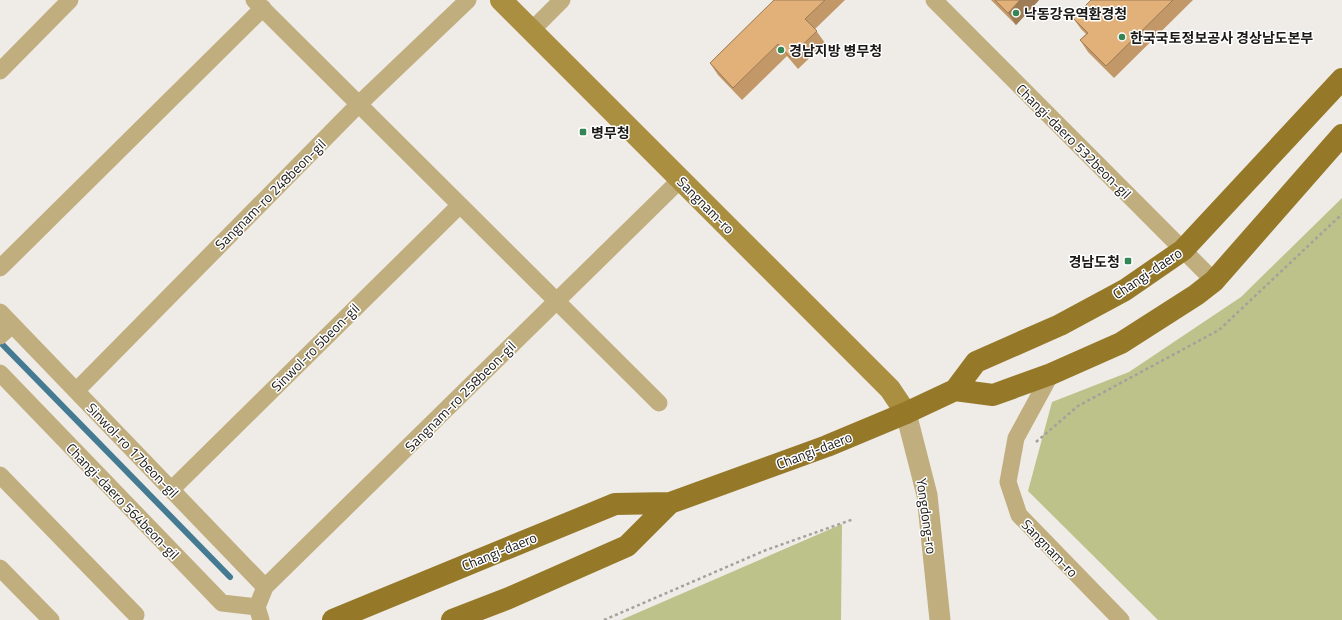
<svg xmlns="http://www.w3.org/2000/svg" width="1342" height="620" viewBox="0 0 1342 620" font-family="'Titillium Web','Noto Sans KR',sans-serif">
  <rect width="100%" height="100%" fill="#efebe6"/>
  <path fill="#bdc28b" d="M1342,198V620H1158L1028,491L1052,402L1129,372L1241,297Z
    M842,524L841,620H621Z"/>
  <g fill="none" stroke-linecap="round" stroke-linejoin="round">
    <path stroke="#457b92" stroke-width="6" d="M0,342L230,577"/>
    <path stroke="#a4a19d" stroke-width="2.5" stroke-dasharray="3 3" stroke-linecap="butt" d="M1036,442L1078,406L1219,330L1342,214
      M604,620L766,550L854,519"/>
    <path stroke="#c0ae7e" stroke-width="17" d="M254,0L659,403
      M934,0L1214,281
      M532,30L562,0
      M0,71L70,0
      M0,268L263,8
      M0,312L265,587
      M0,336L12,325
      M0,373L222,603L257,607
      M1051,374L1016,438L1008,482L1019,515L1121,620
      M76,391L359,104L468,0
      M0,475L136,615
      M171,490L460,205
      M0,568L51,620
      M261,620L257,607L265,587L681,179"/>
    <path stroke="#c0ae7e" stroke-width="21" d="M906,413L927,495L940,620"/>
    <path stroke="#ab8f40" stroke-width="22" d="M501,0L890,389L906,413"/>
    <path stroke="#957929" stroke-width="22" d="M955,390L993,395L1051,374L1121,343L1196,295L1214,281L1342,135
      M333,620L615,504L670,503L827,446L906,413L955,390L976,362L1060,325L1125,290L1183,250L1342,79
      M452,620L509,598L627,546L670,503"/>
  </g>
  <path fill="#c29869" d="M774,0H845L815,29L825,43L798,69L787,56L742,100L718,75L710,63Z
    M991,0H1039L1016,25Z
    M1091,0H1193L1114,78L1088,52L1080,40L1086,34L1081,29L1073,18Z"/>
  <path fill="#9e7c55" d="M1020,0H1039L1016,25L1008,13Z"/>
  <path fill="#e2b17a" stroke="#9e7c55" d="M774,0H825L805,19L817,31L790,57L778,44L733,88L710,63Z
    M995,0H1020L1008,13Z
    M1091,0H1173L1106,66L1080,40L1088,33L1073,18Z"/>
  <g fill="#358555" stroke="#fff" stroke-width="1.5">
    <circle cx="1016" cy="13" r="4"/>
    <circle cx="1122" cy="37" r="4"/>
    <circle cx="781" cy="50" r="4"/>
    <rect x="579" y="128" width="8" height="8" rx="2"/>
    <rect x="1124" y="257" width="8" height="8" rx="2"/>
  </g>
  <g text-anchor="middle" dominant-baseline="central" stroke-width="3" stroke-linejoin="round" paint-order="stroke">
    <g font-size="14" font-weight="bold" fill="#1b1a18" stroke="#fff" text-anchor="start">
      <text x="1024" y="13">낙동강유역환경청</text>
      <text x="1130" y="37">한국국토정보공사 경상남도본부</text>
      <text x="789" y="50">경남지방 병무청</text>
      <text x="591" y="132">병무청</text>
      <text x="1120" y="261" text-anchor="end">경남도청</text>
    </g>
    <g font-size="14" fill="#1b1a18" stroke="#fff">
      <text transform="translate(1074 141) rotate(45)">Changi-daero 532beon-gil</text>
      <text transform="translate(270 194) rotate(-45)">Sangnam-ro 248beon-gil</text>
      <text transform="translate(706 205) rotate(45)">Sangnam-ro</text>
      <text transform="translate(1147 273) rotate(-34)">Changi-daero</text>
      <text transform="translate(315 347) rotate(-45)">Sinwol-ro 5beon-gil</text>
      <text transform="translate(460 396) rotate(-45)">Sangnam-ro 258beon-gil</text>
      <text transform="translate(133 450) rotate(46)">Sinwol-ro 17beon-gil</text>
      <text transform="translate(814 450) rotate(-21)">Changi-daero</text>
      <text transform="translate(123 501) rotate(46)">Changi-daero 564beon-gil</text>
      <text transform="translate(927 516) rotate(82)">Yongdong-ro</text>
      <text transform="translate(1050 548) rotate(46)">Sangnam-ro</text>
      <text transform="translate(499 551) rotate(-22)">Changi-daero</text>
    </g>
  </g>
</svg>
